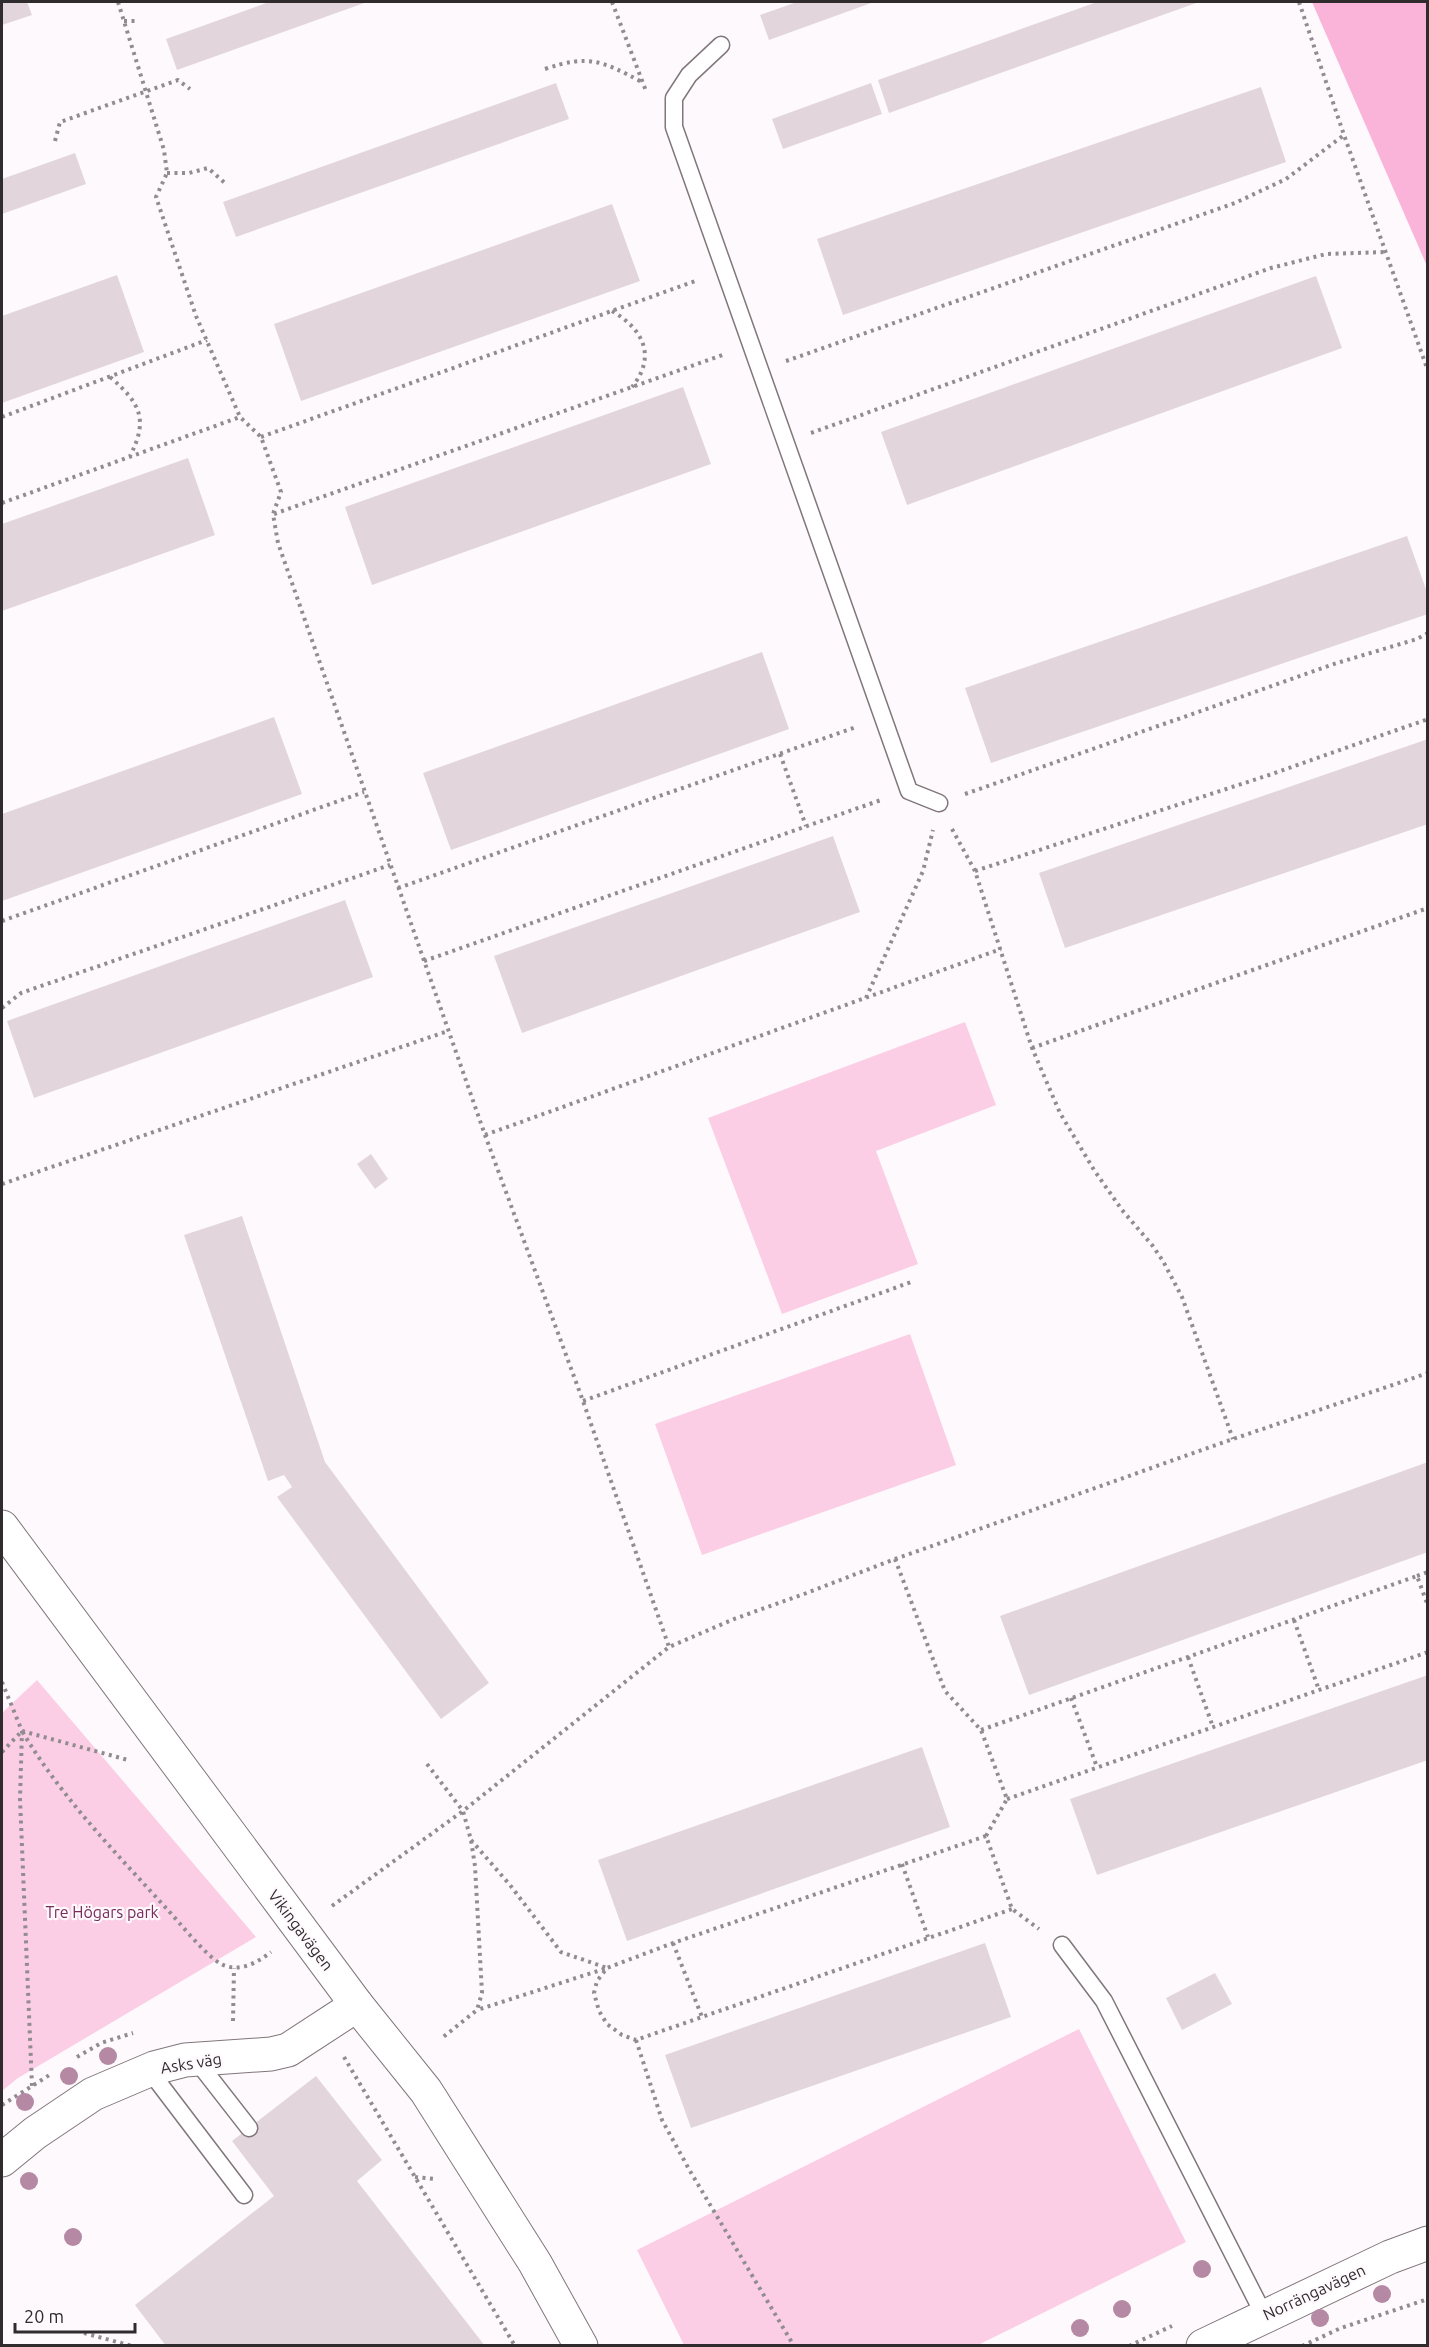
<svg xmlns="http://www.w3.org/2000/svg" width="1429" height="2347" viewBox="0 0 1429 2347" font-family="Ubuntu,sans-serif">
  <rect width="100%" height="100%" fill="#fef9fc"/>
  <path fill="#fbcee5" d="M965,1022L996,1105L876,1151L918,1264L782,1314L708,1118Z
    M910,1334L956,1465L702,1555L655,1424Z
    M37,1680L256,1937L18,2078L2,2091V1713Z
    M1079,2029L1186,2242L978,2345H684L637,2250Z"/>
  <path fill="#fab4d9" d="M1312,2H1427V266Z"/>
  <path fill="#e2d6dc" d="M2,2H27L32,15L2,25Z
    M269,2H367L177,70L166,39Z
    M797,2H874L769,40L760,15Z
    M1097,2H1199L889,113L878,80Z
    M556,83L569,119L236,237L223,202Z
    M871,83L882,114L783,149L772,119Z
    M1261,87L1286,162L843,315L817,239Z
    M75,153L86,184L2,214V179Z
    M612,204L640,281L301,401L274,324Z
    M117,275L144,352L2,403V316Z
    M1316,276L1342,348L907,505L881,432Z
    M683,387L711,464L372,585L345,507Z
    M188,458L215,535L2,611V524Z
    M1407,536L1428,595V614L991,763L965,688Z
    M762,652L789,729L451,850L423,773Z
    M274,717L302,794L2,901V814Z
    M1428,739V824L1065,948L1039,873Z
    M833,836L860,912L522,1033L494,956Z
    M345,900L373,977L34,1098L7,1021Z
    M371,1154L388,1179L375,1189L357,1164Z
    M242,1216L325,1462L489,1683L441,1719L277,1497L292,1487L284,1475L268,1481L184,1235Z
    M1428,1462V1552L1029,1695L1000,1616Z
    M1428,1675V1760L1097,1875L1070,1799Z
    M922,1747L950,1827L627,1941L598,1860Z
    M985,1943L1011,2017L691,2128L665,2055Z
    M1215,1973L1232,2004L1182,2030L1166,1998Z
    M316,2076L382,2160L357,2181L485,2346H166L135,2305L274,2196L232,2141Z"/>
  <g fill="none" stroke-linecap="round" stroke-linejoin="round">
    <defs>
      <path id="lane" d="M721,45L689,75L674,98V127L909,791L939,803
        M1062,1945L1104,2001L1264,2315
        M196,2060L249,2128
        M149,2070L244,2195"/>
      <path id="street" d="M2,2160L35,2133L93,2094L154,2068L185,2060L271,2054L288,2050L357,2005"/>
      <path id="secondary" d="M2,1527L357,2005L426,2091L535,2263L581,2346
        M1203,2346L1390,2257L1428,2243"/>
    </defs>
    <use href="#lane" stroke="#81767b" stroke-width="19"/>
    <use href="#street" stroke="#81767b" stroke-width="35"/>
    <use href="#secondary" stroke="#81767b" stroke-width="35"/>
    <path stroke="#918c8f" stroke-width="4" stroke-dasharray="3 4.5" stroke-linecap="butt" d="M118,2L164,150L167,173L156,197L196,316L240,417L261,437L281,492L273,514L278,543L485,1135L583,1401L669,1647
      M612,2L646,91
      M1299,2L1344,135L1428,371
      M124,21H137
      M545,69C589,54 602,61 642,82
      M55,141L60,122L178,80L190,89
      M167,173H189L208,168L225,183
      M612,311C643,329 657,356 632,387
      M786,361L1235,203L1286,179L1344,135
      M110,377C140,403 149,419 130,456
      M2,417L207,340
      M811,433L1271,268L1326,254L1386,252
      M261,437L698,280
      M2,503L240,417
      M274,514L725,354
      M780,754L806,826
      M965,794L1337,663L1417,639L1428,633
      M952,829L975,871L1032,1048L1060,1113L1094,1170L1122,1210L1152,1245L1163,1261L1182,1297L1233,1439
      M975,871L1269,775L1428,719
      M398,888L856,727
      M2,921L364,792
      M424,961L881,800
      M866,998L923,871L933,830
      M2,1008L21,993L390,865
      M1032,1048L1428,908
      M485,1135L1001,949
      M2,1184L448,1031
      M583,1401L914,1281
      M895,1559L945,1691L981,1730L1007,1799L986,1836L1012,1909L1039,1929
      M1417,1576L1428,1572
      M1294,1620L1319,1690
      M1188,1657L1213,1727
      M2,1682L22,1731L20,1799L32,2086
      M1071,1698L1097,1767
      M981,1730L1417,1576L1428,1606
      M22,1731L128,1760
      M2,1752L22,1731C61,1797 115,1852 166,1908C181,1924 204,1954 221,1964C239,1973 257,1963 271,1952
      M427,1764L463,1811L471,1840L475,1866L482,1993L477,2010L442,2038
      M1007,1799L1428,1652
      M986,1836L673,1943L607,1968L597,1981L594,1993L599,2011L607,2024L622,2035L636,2040L1012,1909
      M471,1840L510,1885L561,1952L607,1968L477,2010
      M902,1864L928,1937
      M332,1906L463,1811L669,1647L734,1619L804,1594L895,1559L1233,1439L1428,1373
      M673,1943L702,2017
      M233,2021L234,1968
      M636,2040L662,2120L690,2171L794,2346
      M77,2057L101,2043L133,2033
      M344,2057L515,2346
      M2,2105L51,2074
      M415,2177L436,2179
      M84,2333L132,2346
      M1129,2346L1172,2326
      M1302,2346L1341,2328L1428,2299"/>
    <use href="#lane" stroke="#fff" stroke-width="16"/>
    <use href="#street" stroke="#fff" stroke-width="33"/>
    <use href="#secondary" stroke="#fff" stroke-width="33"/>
  </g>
  <g fill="#b588a3">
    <circle cx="108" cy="2056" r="9"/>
    <circle cx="69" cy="2076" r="9"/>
    <circle cx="25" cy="2102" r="9"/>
    <circle cx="29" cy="2181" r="9"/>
    <circle cx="73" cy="2237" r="9"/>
    <circle cx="1202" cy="2269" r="9"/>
    <circle cx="1382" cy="2294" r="9"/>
    <circle cx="1122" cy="2309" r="9"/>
    <circle cx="1320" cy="2318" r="9"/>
    <circle cx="1080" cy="2328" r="9"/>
  </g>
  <g text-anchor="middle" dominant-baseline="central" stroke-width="4.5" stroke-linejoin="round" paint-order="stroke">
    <g font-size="16" fill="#7a2b5b" stroke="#fef9fc">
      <text x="102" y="1912">Tre Högars park</text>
    </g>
    <g font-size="16" fill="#302c2e" stroke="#fef9fc">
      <text transform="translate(301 1930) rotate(53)">Vikingavägen</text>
      <text transform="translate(191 2063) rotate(-9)">Asks väg</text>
      <text transform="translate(1314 2292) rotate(-25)">Norrängavägen</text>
    </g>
  </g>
  <rect width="1429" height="2347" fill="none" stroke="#302c2e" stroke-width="6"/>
  <path d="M15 2323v9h120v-9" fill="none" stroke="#302c2e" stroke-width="3"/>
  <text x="24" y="2323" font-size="18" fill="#302c2e" stroke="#fef9fc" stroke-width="4.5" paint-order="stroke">20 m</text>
</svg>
